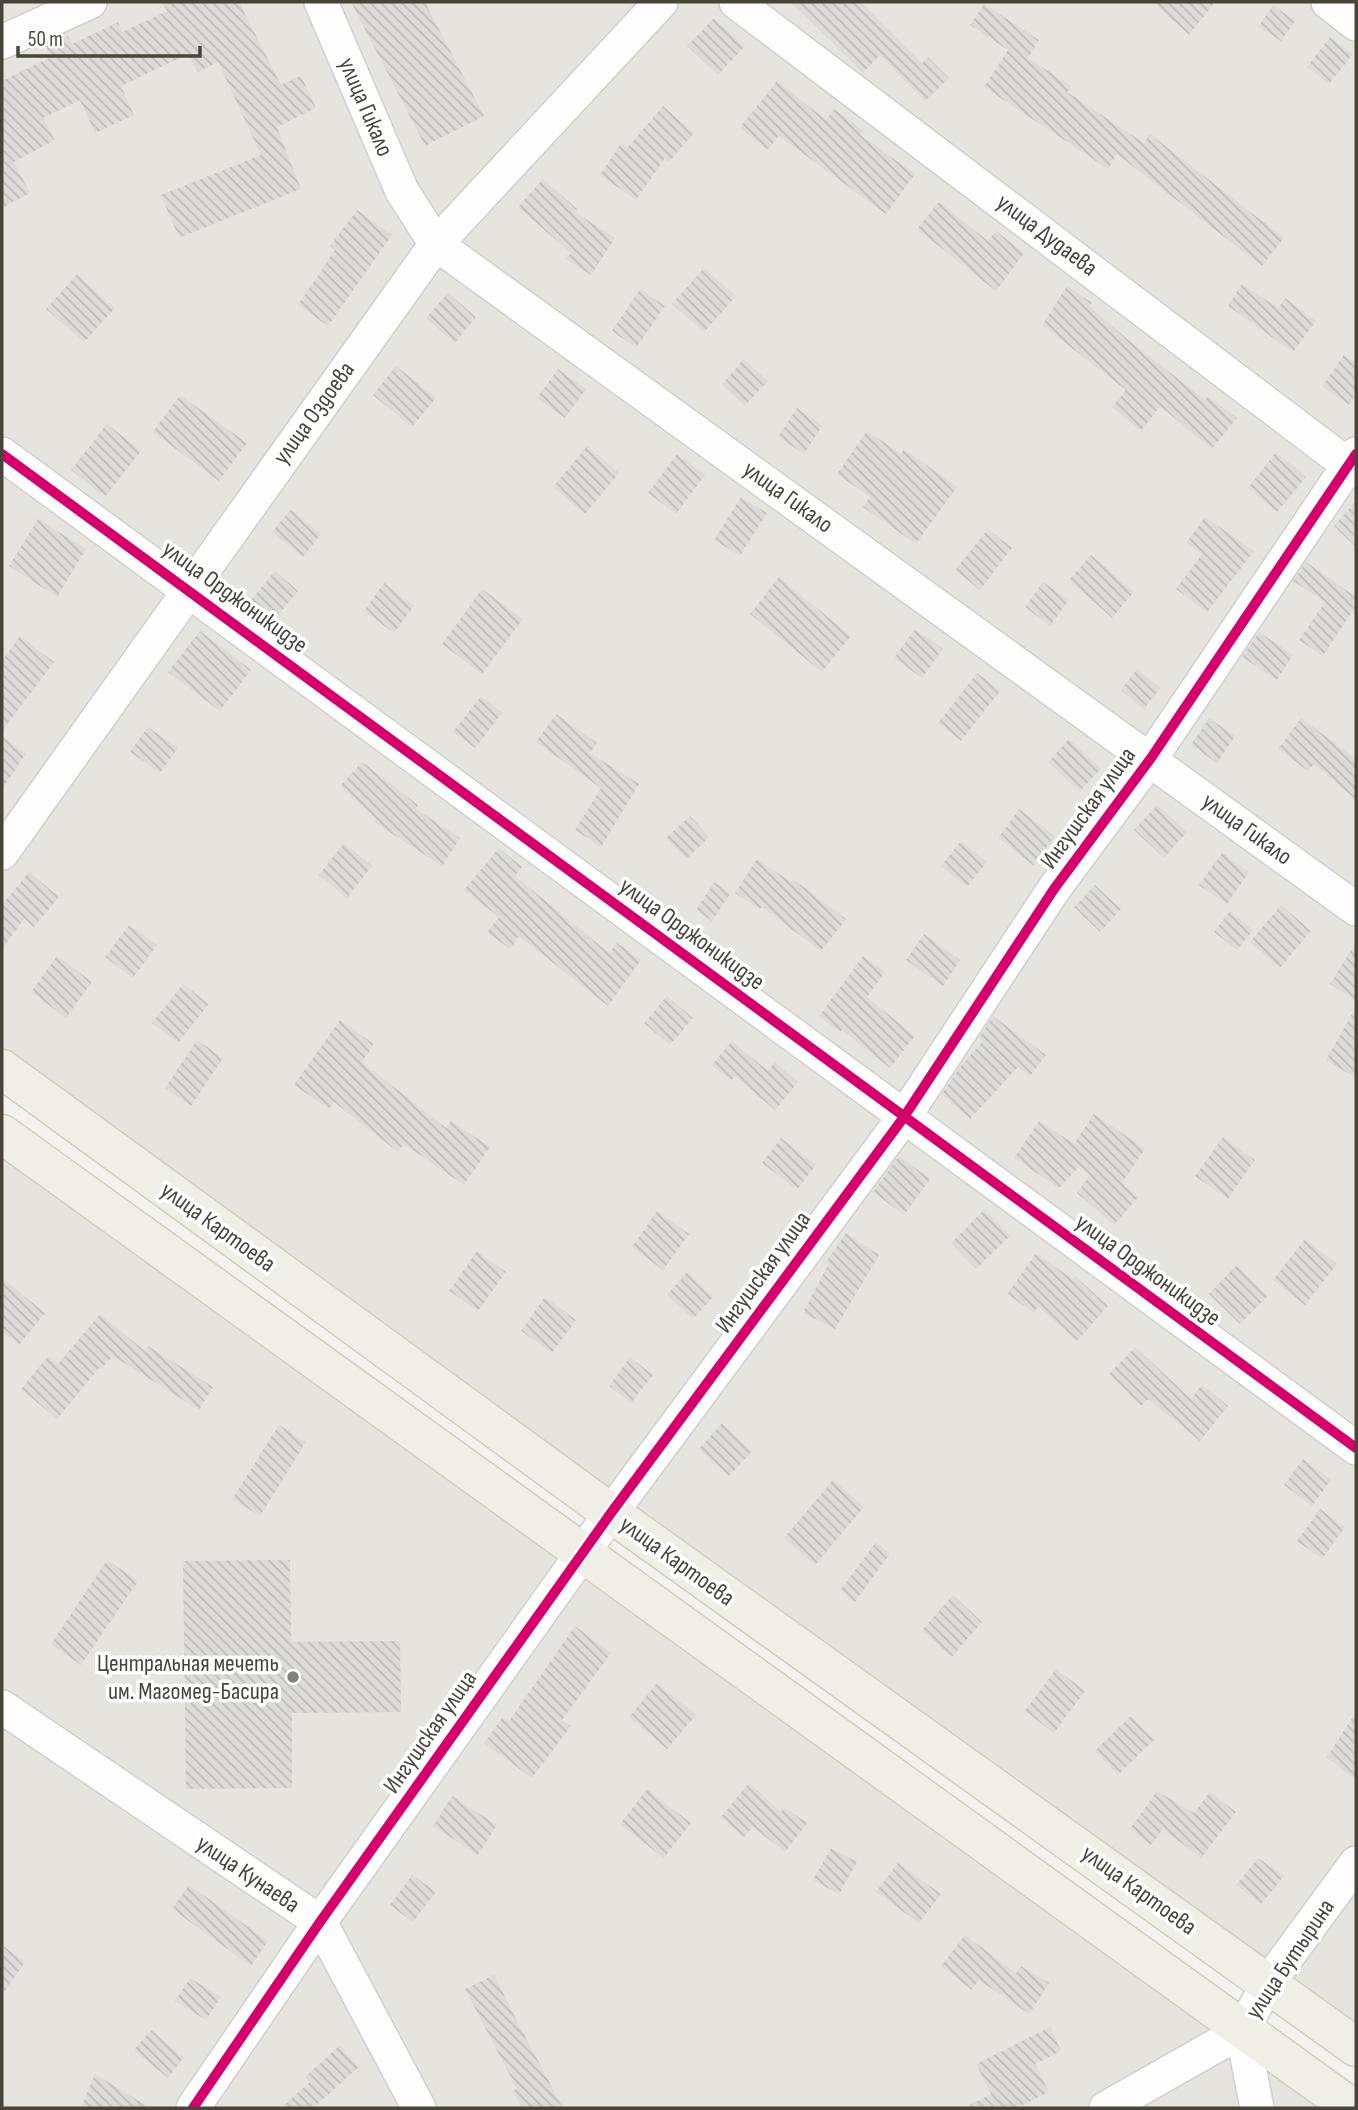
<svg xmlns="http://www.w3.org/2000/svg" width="1358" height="2110" viewBox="0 0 1358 2110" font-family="'Sofia Sans Condensed',sans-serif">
  <defs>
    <pattern id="building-back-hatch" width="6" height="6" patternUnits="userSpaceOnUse" patternTransform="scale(1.75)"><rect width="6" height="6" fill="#dcdbd7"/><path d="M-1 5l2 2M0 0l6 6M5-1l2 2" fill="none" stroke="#bebdb9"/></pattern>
  </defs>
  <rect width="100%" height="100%" fill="#f3f2ef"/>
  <path fill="#e6e4de" d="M2,2H1356V2047L2,1069Z
    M2,1134L1352,2108H2Z"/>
  <path fill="url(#building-back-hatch)" d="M162,2H239L281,85L301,76L316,108L277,127L301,189L179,238L161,195L261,155L218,62L198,72L188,54L121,86L134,115L95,133L80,100L43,118L55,140L14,162L30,193L2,208V81L51,57L46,46L68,36L72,44L118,22L122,32L167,11Z
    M351,2H425L484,116L425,146Z
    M791,2H861L922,63L928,57L949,78L925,101L880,55L863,73Z
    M1153,2H1215L1189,35Z
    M984,4L1039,40L1028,58L1071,86L1067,92L1144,143L1150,134L1284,238L1262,266L1117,154L1108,169L984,87L1008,50L970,25Z
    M1273,5L1295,21L1281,41L1259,26Z
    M714,18L744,47L718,75L687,46Z
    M1330,37L1353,54L1329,84L1307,67Z
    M777,81L826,120L834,109L863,131L860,135L915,174L886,214L779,136L767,150L740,127Z
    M663,106L694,133L669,162L665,158L636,200L600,175L621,143L628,147Z
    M543,179L577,209L575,212L615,238L591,275L566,259L571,253L518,207Z
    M939,202L988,241L996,231L1024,253L996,291L917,229Z
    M357,210L392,235L328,326L298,305L335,250L330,246Z
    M704,268L736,296L704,332L672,304Z
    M77,274L115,308L84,342L46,309Z
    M1242,284L1278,308L1285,298L1316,321L1293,352L1228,306Z
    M1067,286L1092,303L1089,306L1126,338L1205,400L1208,396L1237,418L1212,449L1160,406L1141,431L1112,407L1126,390L1042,325Z
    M640,289L665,306L636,348L612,331Z
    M448,293L476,317L455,343L426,318Z
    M1344,355L1356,364V395L1349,405L1322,386Z
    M744,359L768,381L745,406L722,384Z
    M396,366L436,398L412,427L373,395Z
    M558,369L586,389L565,418L537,398Z
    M180,395L247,443L219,481L153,432Z
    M797,408L822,426L804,454L778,437Z
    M107,424L141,451L105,497L71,470Z
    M867,431L901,454L904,449L957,487L916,544L863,507L870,497L837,474Z
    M587,446L619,473L585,514L553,487Z
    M1276,452L1306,477L1277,512L1248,488Z
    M677,454L705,475L676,514L648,493Z
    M741,497L767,513L740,556L714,540Z
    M1356,501V547L1334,526Z
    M291,509L321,534L303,557L272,532Z
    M1205,517L1254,551L1207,612L1176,589L1202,554L1186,543Z
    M38,519L86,549L57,597L9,566Z
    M988,529L1012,548L980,590L955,570Z
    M1091,555L1134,592L1112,618L1069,580Z
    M1306,562L1356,597V606L1323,656L1299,640L1325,602L1293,581Z
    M275,571L298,591L269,626L244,608Z
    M779,577L851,636L822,672L750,614Z
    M1043,582L1069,600L1050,626L1025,607Z
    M384,583L414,606L394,633L364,611Z
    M482,589L523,619L482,674L442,644Z
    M915,629L943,649L922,678L894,658Z
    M200,631L251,670L220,711L168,672Z
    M1259,632L1293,655L1277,680L1242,657Z
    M20,636L54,662L2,731V661Z
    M1137,669L1160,688L1144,709L1121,690Z
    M977,673L1000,691L961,741L938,723Z
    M481,696L502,713L475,748L453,732Z
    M556,714L597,743L590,753L639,784L601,847L575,830L601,788L536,742Z
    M1209,718L1235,736L1217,763L1191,745Z
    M1301,718L1356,759V800L1314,764L1308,771L1278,749Z
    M148,727L178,748L160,773L130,752Z
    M2,736L26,754L2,789Z
    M1069,739L1101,769L1080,791L1048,762Z
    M362,762L418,805L416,809L460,838L442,866L374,822L376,819L340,786Z
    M1157,805L1187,832L1164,858L1134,830Z
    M1019,809L1055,836L1033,865L998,838Z
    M690,816L709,837L686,859L666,838Z
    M961,841L987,862L967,887L941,866Z
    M344,843L372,866L347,898L319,875Z
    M499,848L522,867L515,876L609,953L617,943L641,960L608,1006L519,936L510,949L487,932L499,917L464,890Z
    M1222,853L1249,872L1227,904L1199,885Z
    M757,859L791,882L793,879L846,919L821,951L762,907L760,909L735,893Z
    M29,872L59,897L34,927L24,919L2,949V905Z
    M714,882L730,894L712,921L696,910Z
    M1095,885L1121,909L1100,932L1074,907Z
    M1281,905L1311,931L1280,968L1250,942Z
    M1230,911L1253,930L1237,950L1214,932Z
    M129,925L157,945L133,978L105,957Z
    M924,934L960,960L943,986L906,960Z
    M1356,942V1001L1330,984Z
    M57,956L92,982L66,1018L31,992Z
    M863,956L885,972L867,997L915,1036L890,1068L842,1030L840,1032L819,1016Z
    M183,984L209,1004L178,1043L152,1023Z
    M667,996L693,1018L670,1045L644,1023Z
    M1356,1007V1078L1326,1060Z
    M993,1016L1046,1055L1030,1076L1018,1067L970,1119L942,1094L960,1067L983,1041L979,1038Z
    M340,1020L374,1044L362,1062L446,1128L451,1121L490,1147L464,1185L404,1144L398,1152L334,1102L329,1109L294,1085Z
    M197,1040L223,1058L191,1106L165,1088Z
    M732,1041L768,1071L775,1062L798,1082L775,1110L735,1076L731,1081L712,1065Z
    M1094,1114L1145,1149L1122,1183L1138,1197L1114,1225L1077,1193L1090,1175L1080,1166L1059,1188L1014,1158L1039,1121L1074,1144Z
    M1223,1137L1255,1160L1228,1199L1195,1176Z
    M781,1138L816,1165L797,1190L762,1163Z
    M899,1156L930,1179L904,1215L873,1192Z
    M984,1210L1010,1236L976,1269L951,1243Z
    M657,1211L689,1234L663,1270L632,1247Z
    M846,1233L879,1255L835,1329L803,1313L829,1263L826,1262Z
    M1305,1239L1337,1264L1305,1305L1273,1280Z
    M477,1251L506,1272L478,1311L449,1291Z
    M1036,1253L1072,1279L1075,1276L1108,1306L1077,1341L1038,1306L1034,1313L1007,1294Z
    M1237,1265L1268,1296L1240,1324L1209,1294Z
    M687,1272L713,1297L693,1319L667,1295Z
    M2,1278L45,1313L19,1345L2,1331Z
    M545,1297L576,1320L552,1353L521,1331Z
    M100,1314L145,1351L148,1346L213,1387L199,1410L113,1356L101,1369L99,1368L57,1419L21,1389L48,1356L58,1364Z
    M1135,1347L1191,1399L1202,1385L1228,1406L1200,1441L1148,1399L1141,1406L1109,1374Z
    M630,1357L653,1375L631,1403L609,1386Z
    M722,1423L752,1451L729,1476L699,1449Z
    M279,1425L306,1442L260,1516L232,1499Z
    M1303,1459L1331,1480L1312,1506L1284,1485Z
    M833,1480L864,1507L815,1565L784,1538Z
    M1320,1509L1345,1527L1322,1559L1297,1541Z
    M876,1542L890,1554L854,1603L841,1589Z
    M107,1560L138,1581L81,1665L51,1644Z
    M290,1560L291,1642L400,1641L401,1712L292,1713V1788L186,1789L183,1561Z
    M953,1595L982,1622L952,1657L922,1630Z
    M575,1626L611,1653L562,1720L571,1726L532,1778L484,1743L503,1717L509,1721Z
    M1056,1669L1085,1691L1054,1733L1025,1711Z
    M657,1683L696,1715L667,1749L629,1717Z
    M1356,1712V1780L1327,1757Z
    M1131,1716L1154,1740L1118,1775L1095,1751Z
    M749,1783L781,1812L784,1807L807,1823L785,1852L753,1827L744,1837L721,1817Z
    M647,1789L691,1823L664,1858L620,1824Z
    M1157,1791L1194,1813L1210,1792L1236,1812L1201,1858L1163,1829L1151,1845L1130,1829Z
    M452,1796L497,1825L478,1855L433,1826Z
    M831,1848L857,1862L839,1894L813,1880Z
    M1258,1858L1284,1876L1261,1904L1236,1885Z
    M898,1863L941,1894L919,1923L876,1892Z
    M412,1875L436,1892L413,1922L390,1905Z
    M189,1885L268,1941L251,1966L172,1909Z
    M965,1935L1016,1973L1021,1966L1049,1983L1029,2014L979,1980L972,1990L941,1966Z
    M2,1945L25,1962L2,1995Z
    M494,1975L517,2021L563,2108H522L513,2091L517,2089L465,1989Z
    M190,1978L221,1997L206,2020L175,2001Z
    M1050,2027L1061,2051L1035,2064L1049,2092L1017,2108H963L991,2094L976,2064Z
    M151,2030L184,2057L168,2078L134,2050Z
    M340,2045L359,2067L313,2108H281L310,2082L305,2077Z
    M95,2074L150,2108H81Z"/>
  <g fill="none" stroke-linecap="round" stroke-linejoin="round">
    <defs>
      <path id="minor" d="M321,2L402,191L436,244L1356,909
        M736,2L1356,471
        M1328,2L1356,24
        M2,42L90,2
        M2,454L1356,1448
        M2,853L436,244L661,2
        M2,1707L320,1922L419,2108
        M1242,2031L1257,2108
        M193,2108L320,1922L611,1513L904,1117L1054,889L1151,758L1356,454
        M1106,2108L1242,2031L1268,1983L1356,1863"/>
      <path id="major" d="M2,1069L611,1513L1356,2047
        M2,1134L1352,2108"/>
    </defs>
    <use href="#minor" stroke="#d1d0cc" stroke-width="36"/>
    <use href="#major" stroke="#d3cebf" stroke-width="41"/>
    <use href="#minor" stroke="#fdfdfd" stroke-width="33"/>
    <use href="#major" stroke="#f0efe7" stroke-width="38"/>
    <defs>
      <path id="cycleway" d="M2,454L1356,1448
        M193,2108L320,1922L611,1513L904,1117L1054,889L1151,758L1356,454"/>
    </defs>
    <use href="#cycleway" stroke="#fff" stroke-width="15"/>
    <use href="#cycleway" stroke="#d6006c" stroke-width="10"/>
  </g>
  <circle fill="#84817a" stroke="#fff" stroke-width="2.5" cx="293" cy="1677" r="7"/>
  <g text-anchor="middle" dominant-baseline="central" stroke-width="7" stroke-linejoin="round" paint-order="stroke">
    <g font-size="24" fill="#49443b" stroke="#fff">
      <text transform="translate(366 107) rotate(67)">улица Гикало</text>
      <text transform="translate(1047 235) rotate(37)">улица Дудаева</text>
      <text transform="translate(314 413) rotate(-54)">улица Оздоева</text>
      <text transform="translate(788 497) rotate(36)">улица Гикало</text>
      <text transform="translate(235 597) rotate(36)">улица Орджоникидзе</text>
      <text transform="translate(1088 808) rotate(-54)">Ингушская улица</text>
      <text transform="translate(1247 829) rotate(36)">улица Гикало</text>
      <text transform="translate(692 934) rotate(36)">улица Орджоникидзе</text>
      <text transform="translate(218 1227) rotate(36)">улица Картоева</text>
      <text transform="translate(1148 1270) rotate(36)">улица Орджоникидзе</text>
      <text transform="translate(763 1272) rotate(-54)">Ингушская улица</text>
      <text transform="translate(677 1561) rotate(36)">улица Картоева</text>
      <text transform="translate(430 1732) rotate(-55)">Ингушская улица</text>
      <text transform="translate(248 1874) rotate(34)">улица Кунаева</text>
      <text transform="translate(1139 1890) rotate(36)">улица Картоева</text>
      <text transform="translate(1290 1959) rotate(-56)">улица Бутырина</text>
    </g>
    <g font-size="24" fill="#49443b" stroke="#fff" text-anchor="end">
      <text x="279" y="1663">Центральная мечеть<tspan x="279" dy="28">им. Магомед-Басира</tspan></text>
    </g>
  </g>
  <rect width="1358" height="2110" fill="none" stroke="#49443b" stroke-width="7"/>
  <path d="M18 46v10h182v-10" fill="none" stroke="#49443b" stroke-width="3.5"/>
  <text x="28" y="46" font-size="21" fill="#49443b" stroke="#ffffff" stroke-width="5" paint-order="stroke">50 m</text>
</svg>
